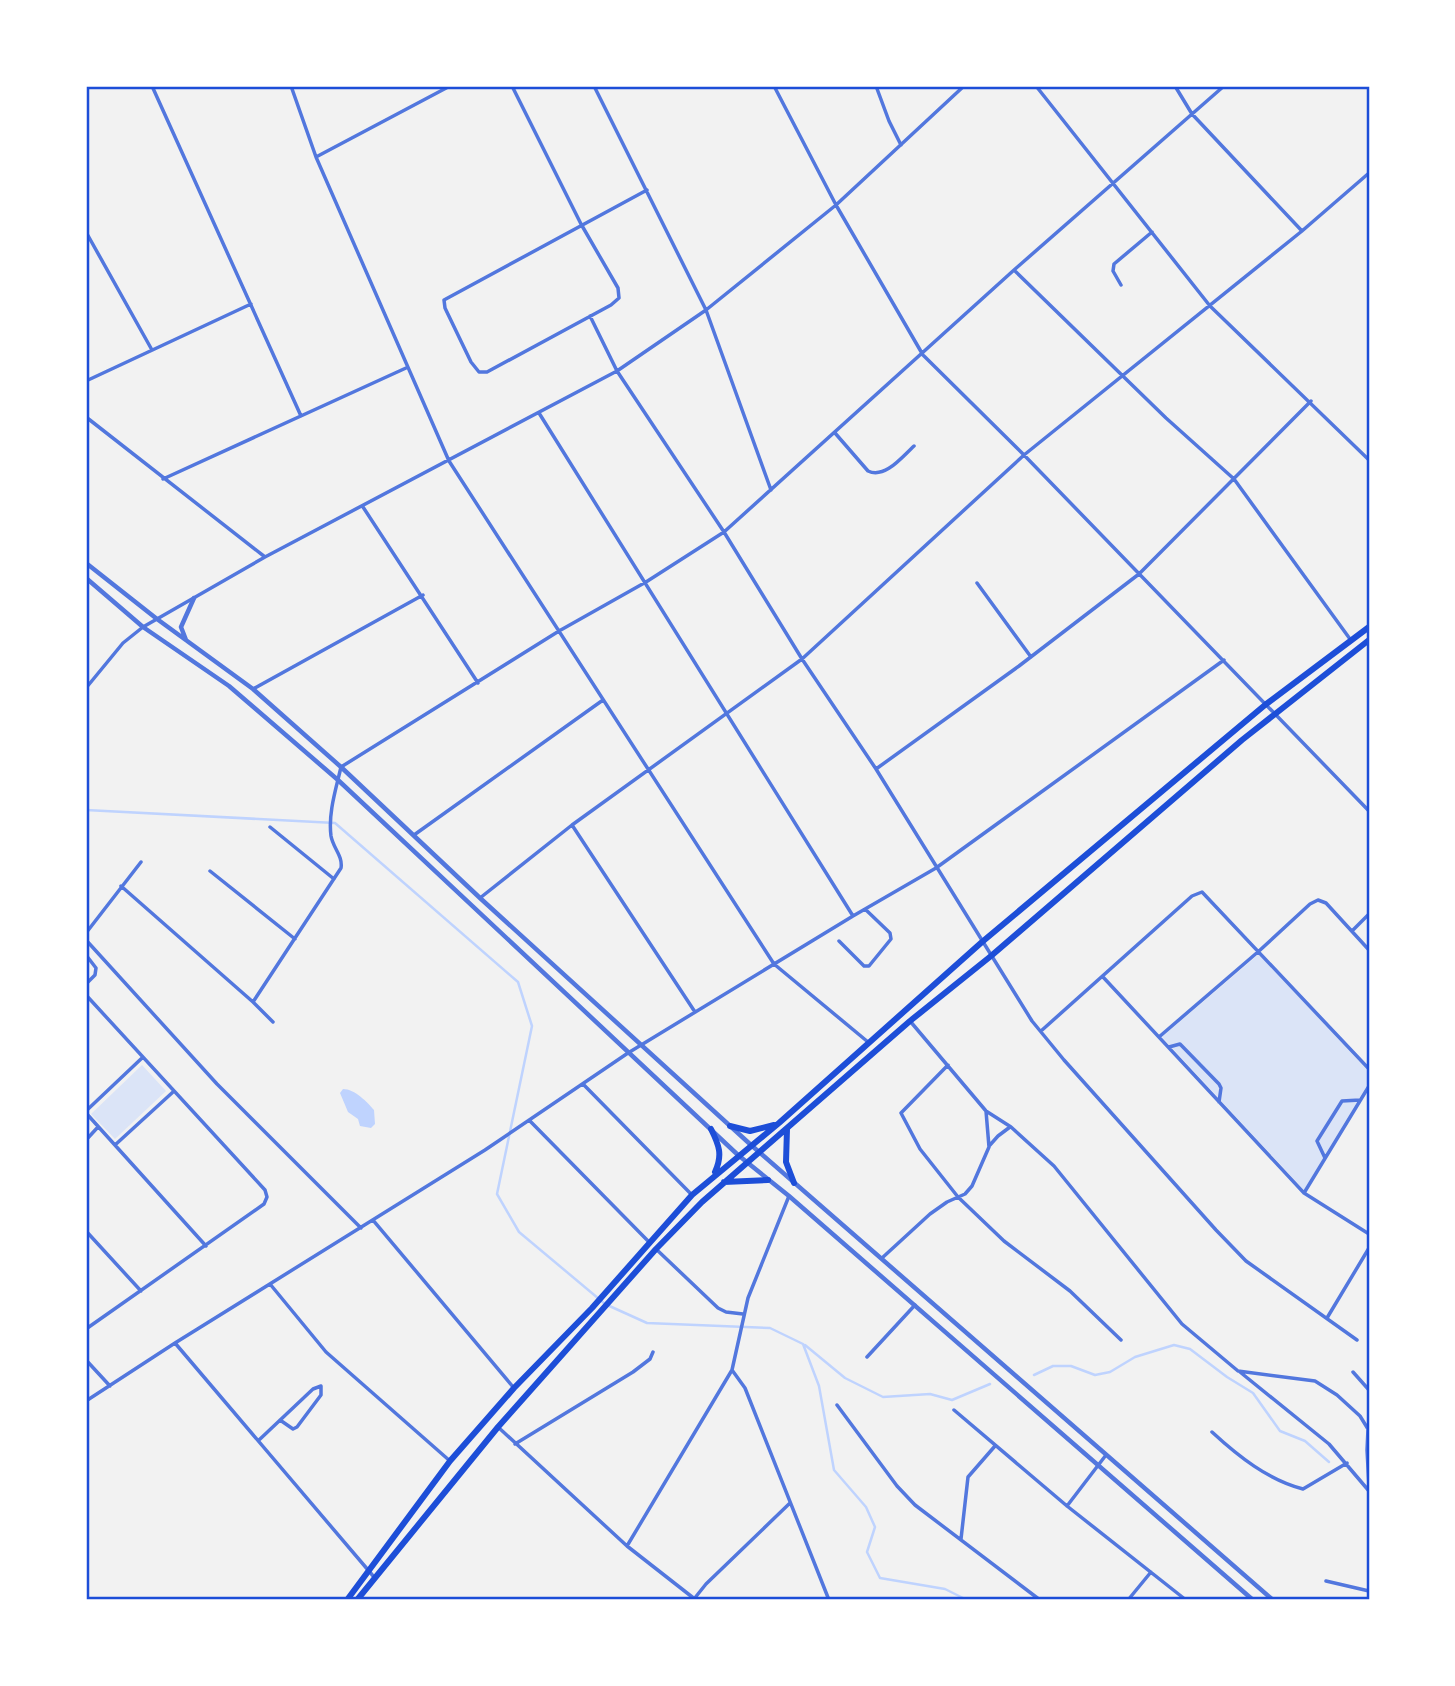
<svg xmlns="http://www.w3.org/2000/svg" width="1455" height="1686" viewBox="0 0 1455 1686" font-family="Ubuntu,sans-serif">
  <rect width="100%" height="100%" fill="#f2f2f2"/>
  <path fill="#dbe4f7" d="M1259,954L1369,1072V1082L1304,1190L1162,1037Z
    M142,1065L166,1091L115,1139L91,1114Z"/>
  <path fill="#bfd3fe" d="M343,1089C355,1089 367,1102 374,1110L375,1124L371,1128L360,1126L358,1119L348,1112L340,1093Z"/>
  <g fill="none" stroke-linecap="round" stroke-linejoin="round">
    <path stroke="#bfd3fe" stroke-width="2.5" d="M86,810L335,823L518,982L532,1026L497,1194L519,1232L605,1304L647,1323L770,1328L803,1344L819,1386L834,1470L866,1507L875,1527L867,1552L880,1578L945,1589L967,1600
      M805,1345L845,1378L883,1397L930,1394L952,1400L990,1384
      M1034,1375L1053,1366H1071L1095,1375L1110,1372L1135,1357L1174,1345L1190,1349L1227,1377L1253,1393L1280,1431L1305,1441L1329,1462"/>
    <path stroke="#5277de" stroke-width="3.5" d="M152,86L301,416
      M291,86L316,157L449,461L774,964L868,1042
      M512,86L581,224L618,288L619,298L611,305L487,372H479L471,362L445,308L444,300L647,190
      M594,86L706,310L771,490
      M774,86L836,205L923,355L1024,455L1369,811
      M876,86L889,121L901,145
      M1036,86L1210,306L1369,460
      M1175,86L1192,114L1302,231
      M316,157L450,86
      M86,232L152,350
      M1015,271L1166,418L1234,479L1350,639
      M1121,285L1113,271L1114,264L1152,232
      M590,316L617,371L724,532L802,659L876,769
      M86,381L251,304
      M1311,401L1139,574L1019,666L876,769L1032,1021L1064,1060L1216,1230L1246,1261L1357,1340
      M539,413L853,916
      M86,417L265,557
      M835,433L868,471C885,479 902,457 914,446
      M163,479L406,368
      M363,507L478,683
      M977,583L1031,657
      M86,688L123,643L143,627L265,557L617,371L706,310L836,205L964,86
      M253,689L423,595
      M572,825L695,1012
      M270,827L334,879
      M414,835L603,700
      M210,871L295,939
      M121,886L253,1002L341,868C343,856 333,848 331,836C328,813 336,789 341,767L559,631L646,582L724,532L1014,270L1224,86
      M480,898L572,825L802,659L1024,455L1302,231L1369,173
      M1352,931L1369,914
      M86,933L141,862
      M86,940L217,1084L361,1228
      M839,941L864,966H869L891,939L890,933L865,909
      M86,955L96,968L95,975L86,984
      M1103,977L1304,1193L1369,1234
      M86,995L265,1190L267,1197L264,1204L86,1329
      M253,1002L273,1022
      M910,1021L986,1111L1011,1127L1054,1166L1182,1324L1238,1371L1315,1381L1337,1395L1360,1416L1368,1429L1367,1450L1369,1486
      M1041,1031L1192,896L1202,892L1369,1069
      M1159,1037L1259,951L1310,904L1318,900L1326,903L1369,950
      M1169,1047L1180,1044L1219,1084L1221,1088L1219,1102
      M948,1065L901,1113L920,1149L958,1197L1004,1241L1070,1291L1121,1340
      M583,1084L692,1195
      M86,1111L142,1058
      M86,1113L206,1246
      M529,1120L649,1242
      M86,1140L98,1127
      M115,1145L173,1092
      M990,1145L998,1136L1010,1127
      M1325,1158L1317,1141L1342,1101L1360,1100
      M1304,1193L1369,1086
      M373,1220L514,1388
      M86,1231L141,1291
      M656,1249L718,1308L726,1312L743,1314
      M882,1258L930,1214L947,1202L965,1194L972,1186L989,1147L986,1111
      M270,1284L326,1352L450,1461
      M1327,1318L1369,1248
      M175,1343L374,1577
      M867,1357L915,1305
      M86,1360L110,1386
      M732,1370L745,1388L829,1600
      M1240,1372L1329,1444L1369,1491
      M1353,1372L1369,1390
      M86,1401L175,1343L485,1150L628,1053L853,916L936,868L1224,660
      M837,1405L897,1486L915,1505L1040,1600
      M954,1410L1067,1506L1186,1600
      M498,1427L627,1546L696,1600
      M1212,1432C1238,1456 1268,1480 1303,1489L1347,1463
      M259,1440L313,1389L321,1386V1395L297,1427L293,1429L280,1420
      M515,1444L633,1372L650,1359L653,1352
      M1067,1506L1106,1455
      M961,1539L968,1477L995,1446
      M627,1546L732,1370L748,1298L789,1196
      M1326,1581L1369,1591
      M694,1599L706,1584L790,1503
      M1128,1600L1151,1572"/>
    <path stroke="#5277de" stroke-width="4.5" d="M86,563L157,619L253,689L341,767L480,898L751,1145L1273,1600
      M86,578L143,627L229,686L338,780L738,1155L789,1196L1253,1600
      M186,640L181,627L194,598"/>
    <path stroke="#1d4ed8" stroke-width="6" d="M730,1126L750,1131L774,1125
      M711,1129C719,1145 723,1155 715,1172
      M787,1129L786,1162L794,1183
      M724,1182L768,1180
      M347,1600L450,1461L514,1388L592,1308L692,1195L779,1123L982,942L1265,705L1369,627
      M357,1600L498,1427L656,1249L702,1202L910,1021L991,956L1242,740L1369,640"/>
  </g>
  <rect width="1455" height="1686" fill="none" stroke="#ffffff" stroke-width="175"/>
  <rect x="88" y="88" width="1280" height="1510" fill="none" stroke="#1d4ed8" stroke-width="2.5"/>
</svg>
